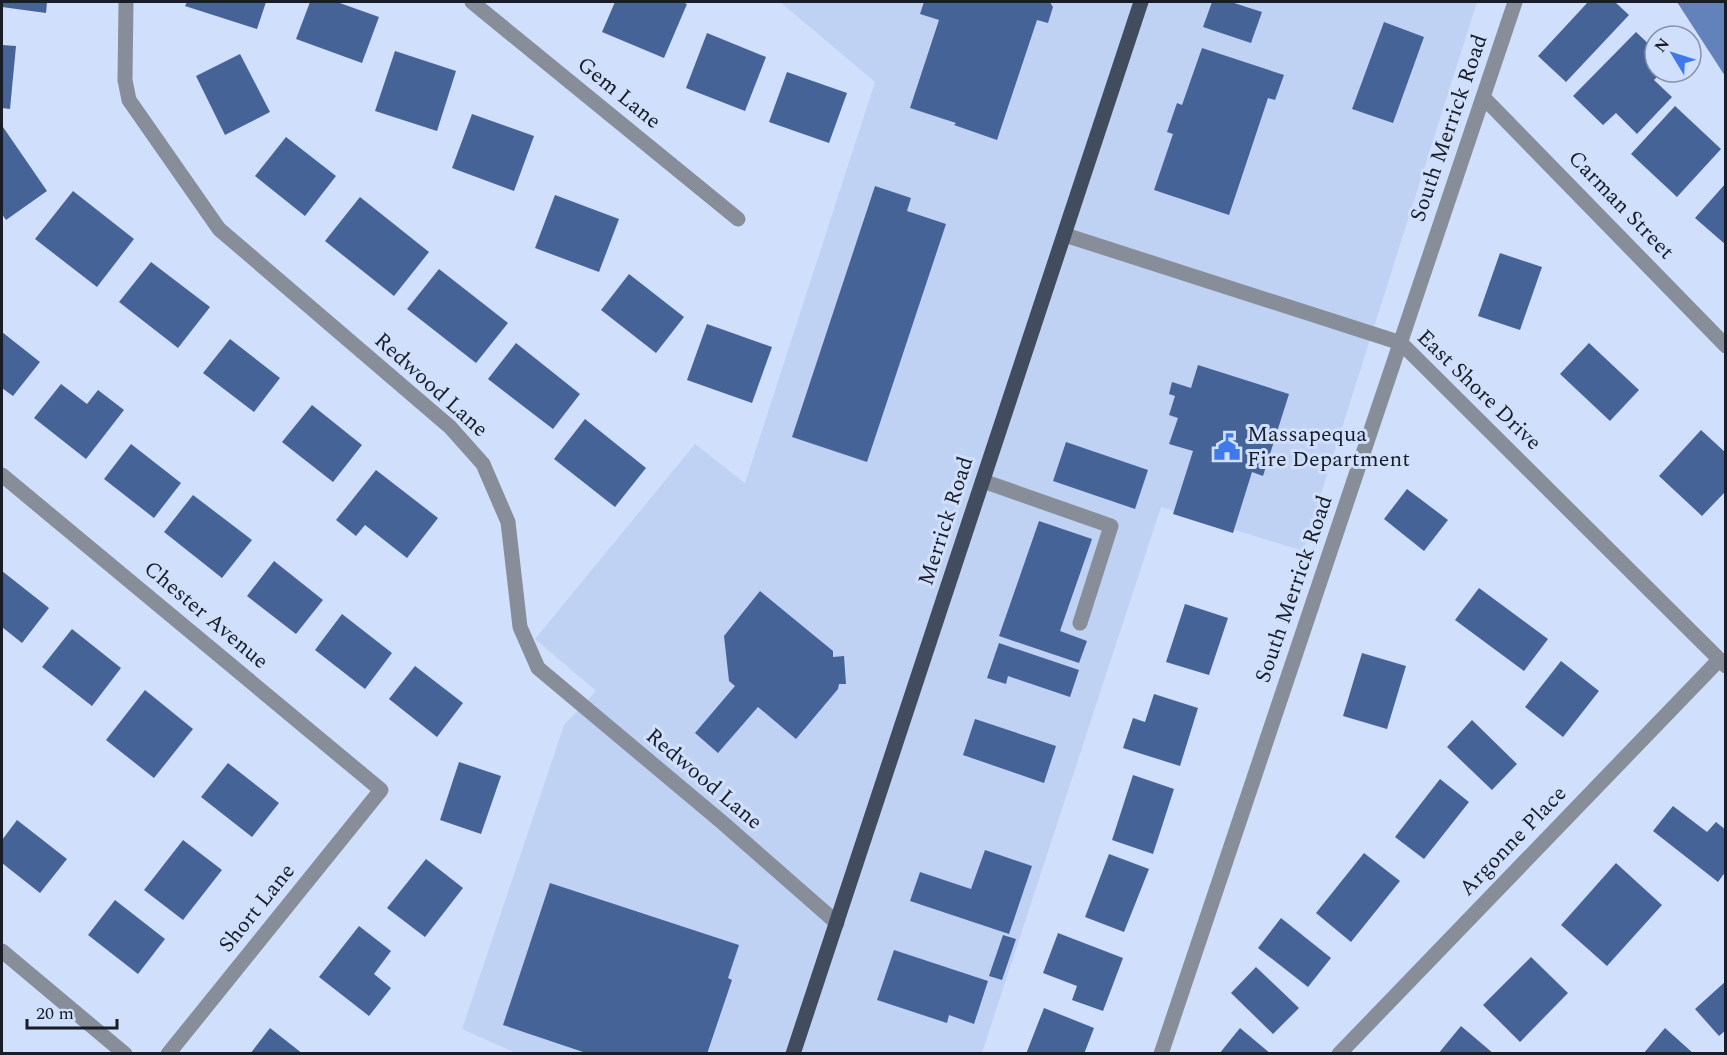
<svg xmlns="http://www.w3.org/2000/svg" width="1727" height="1055" viewBox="0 0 1727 1055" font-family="Spectral,serif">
  <rect width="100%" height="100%" fill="#d0e0fc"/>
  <path fill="#c0d2f4" d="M780,2H1477L1303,551L1161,507L982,1053L518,1054L462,1029L564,725L596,691L535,639L695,444L745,483L875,82Z"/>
  <path fill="#6381ba" d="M1677,2H1725V76Z"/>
  <path fill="#466398" d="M2,2H47L46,13L2,7Z
    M187,2H266L257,29L185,6Z
    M310,2H337L379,17L362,63L296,39Z
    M615,2H682L687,4L664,58L602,32Z
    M924,2H1050L1053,7L1048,23L1037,20L997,140L954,125L956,123L910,108L939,20L920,14Z
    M1212,2H1231L1262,12L1251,43L1203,27Z
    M1588,2H1615L1629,15L1566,82L1538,56Z
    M1384,22L1424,37L1393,123L1352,109Z
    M1636,32L1655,50V72H1662L1654,80L1672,97L1637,134L1616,113L1603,125L1573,96Z
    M707,33L766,57L745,111L686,88Z
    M2,45L16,46L10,109L2,108Z
    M1202,48L1284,75L1275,100L1268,98L1229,215L1154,190L1173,134L1167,132L1177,103L1182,105Z
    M395,51L456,71L437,131L375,111Z
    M240,54L270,112L225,135L196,76Z
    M787,72L847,93L829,143L769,122Z
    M1675,106L1721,149L1677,197L1631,154Z
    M472,114L534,136L514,191L452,168Z
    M3,127L47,191L6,220L2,214V128Z
    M286,137L336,176L305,216L255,176Z
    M1726,183V245L1695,218Z
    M875,186L911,198L907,211L946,224L867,462L792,437Z
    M73,191L134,239L97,287L35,239Z
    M555,195L619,219L599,272L535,248Z
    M360,197L429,252L394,296L325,241Z
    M1500,253L1542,267L1520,330L1478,316Z
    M151,262L210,307L178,348L119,302Z
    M439,269L508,323L476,363L407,309Z
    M629,274L684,317L656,353L601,310Z
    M707,324L772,347L752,403L687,380Z
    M2,332L40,362L13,396L2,388Z
    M230,339L280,378L254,412L203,373Z
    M516,343L580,394L553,429L488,379Z
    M1589,343L1639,390L1610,421L1560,374Z
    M1198,365L1289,394L1263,476L1252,472L1233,533L1173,514L1193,451L1169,444L1178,418L1169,415L1175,396L1169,394L1172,382L1191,388Z
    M61,384L87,404L98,390L124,410L86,459L34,418Z
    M312,405L362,445L333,482L282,442Z
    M585,419L646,468L615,507L554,459Z
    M1701,430L1726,453V491L1702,516L1659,476Z
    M1066,442L1148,470L1135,509L1053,481Z
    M131,444L181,483L154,518L104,479Z
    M376,470L438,518L407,558L365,525L356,536L336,520Z
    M1407,489L1448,520L1424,551L1384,519Z
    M193,495L252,540L222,578L164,532Z
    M1039,521L1092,539L1060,631L1087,641L1079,663L999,636Z
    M274,561L323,600L296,634L247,596Z
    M2,571L49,608L22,643L2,627Z
    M1479,588L1548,639L1524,671L1455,620Z
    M760,591L833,651V657L844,656L846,684H839L838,689L796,739L758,707L718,753L695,733L735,686L729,681L724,636Z
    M1185,604L1228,618L1209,675L1166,662Z
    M342,614L392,653L365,689L315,650Z
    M72,629L121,668L92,706L42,667Z
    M999,643L1079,670L1070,697L1008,676L1006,684L987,678Z
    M1362,653L1406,666L1387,729L1343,716Z
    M1561,661L1599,691L1563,737L1525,707Z
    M415,666L463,703L437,737L389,699Z
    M145,690L193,729L154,778L106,740Z
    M1154,694L1198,708L1180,766L1123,748L1133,718L1145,722Z
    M975,719L1056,746L1044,783L963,755Z
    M1472,720L1517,764L1492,790L1447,747Z
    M459,762L501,776L481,834L440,820Z
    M228,763L279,803L252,837L201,797Z
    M1133,775L1174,789L1153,854L1112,840Z
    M1440,779L1469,802L1424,859L1395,837Z
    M1673,806L1707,832L1716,822L1726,830V871L1718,882L1653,831Z
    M17,820L67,859L40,893L2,863V840Z
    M183,840L222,870L183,920L144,890Z
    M985,850L1032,866L1009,934L910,901L920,872L971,889Z
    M1364,853L1400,881L1351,942L1316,913Z
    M1109,854L1149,869L1124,932L1085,917Z
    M426,859L463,888L425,937L387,908Z
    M1616,863L1662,905L1607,966L1561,925Z
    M550,883L739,945L728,978L732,980L707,1054H589L503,1025Z
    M115,900L165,939L138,974L88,935Z
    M1281,918L1331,958L1308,987L1258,948Z
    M359,926L391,951L374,974L391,988L369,1016L319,977Z
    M1058,933L1123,958L1103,1011L1072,1000L1077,986L1043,973Z
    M1003,935L1016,939L1002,980L989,976Z
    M894,950L988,981L974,1024L949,1015L947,1023L877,1000Z
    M1531,957L1568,993L1520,1042L1483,1005Z
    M1256,967L1299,1008L1273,1034L1231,993Z
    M1726,981V1030L1719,1036L1695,1009Z
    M1044,1008L1094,1028L1084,1054H1026Z
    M1461,1026L1494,1054H1438Z
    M270,1028L303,1054H250Z
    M1240,1028L1271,1054H1219Z
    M1665,1028L1694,1054H1643Z"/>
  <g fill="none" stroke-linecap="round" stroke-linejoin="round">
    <path stroke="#878e99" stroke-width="15" d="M126,2L125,80L129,100L219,229L450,427L483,464L508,522L520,627L538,668L723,823L837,923
      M472,2L738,219
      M1483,97L1726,346
      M1065,235L1401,343L1726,666
      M2,475L381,790L168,1054
      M983,481L1111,526L1080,623
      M2,951L125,1054
      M1161,1054L1515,2
      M1339,1054L1719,660"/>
    <path stroke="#414c5f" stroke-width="15" d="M793,1054L1141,2"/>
  </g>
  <defs>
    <symbol id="civic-bare" viewBox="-9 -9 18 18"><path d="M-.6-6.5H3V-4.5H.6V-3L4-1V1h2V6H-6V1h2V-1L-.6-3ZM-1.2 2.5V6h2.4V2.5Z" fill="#4079e9" stroke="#d0e0fc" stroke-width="2.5" paint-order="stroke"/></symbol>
  </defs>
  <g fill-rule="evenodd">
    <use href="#civic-bare" x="1208" y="428" width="38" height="38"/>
  </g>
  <g text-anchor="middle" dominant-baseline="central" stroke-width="6" stroke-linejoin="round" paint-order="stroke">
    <g font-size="22" fill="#181d27" stroke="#d0e0fc">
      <text transform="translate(619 93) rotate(39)">Gem Lane</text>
      <text transform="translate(1449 128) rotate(-71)">South Merrick Road</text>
      <text transform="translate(1621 205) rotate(46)">Carman Street</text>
      <text transform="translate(431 385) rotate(42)">Redwood Lane</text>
      <text transform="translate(1479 390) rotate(44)">East Shore Drive</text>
      <text transform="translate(946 521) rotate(-72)">Merrick Road</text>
      <text transform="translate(1294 589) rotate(-71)">South Merrick Road</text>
      <text transform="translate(206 615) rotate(40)">Chester Avenue</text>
      <text transform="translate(704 779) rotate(40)">Redwood Lane</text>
      <text transform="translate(1513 841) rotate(-46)">Argonne Place</text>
      <text transform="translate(257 908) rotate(-51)">Short Lane</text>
    </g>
    <g font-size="22" fill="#181d27" stroke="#d0e0fc" text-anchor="start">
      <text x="1247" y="434">Massapequa<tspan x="1247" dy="25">Fire Department</tspan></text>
    </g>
  </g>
  <rect width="1727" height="1055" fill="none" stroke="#181d27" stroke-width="6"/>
  <g transform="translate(1673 54) rotate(308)"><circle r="28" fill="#d0e0fc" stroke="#8692a7" stroke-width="1.5"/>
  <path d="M0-4.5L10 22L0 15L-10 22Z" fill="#4079e9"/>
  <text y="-9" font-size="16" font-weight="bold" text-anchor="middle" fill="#181d27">N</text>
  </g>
  <path d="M27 1019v9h90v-9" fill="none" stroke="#181d27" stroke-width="3"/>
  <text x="36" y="1019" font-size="18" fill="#181d27" stroke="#d0e0fc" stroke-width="4.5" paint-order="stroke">20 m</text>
</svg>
